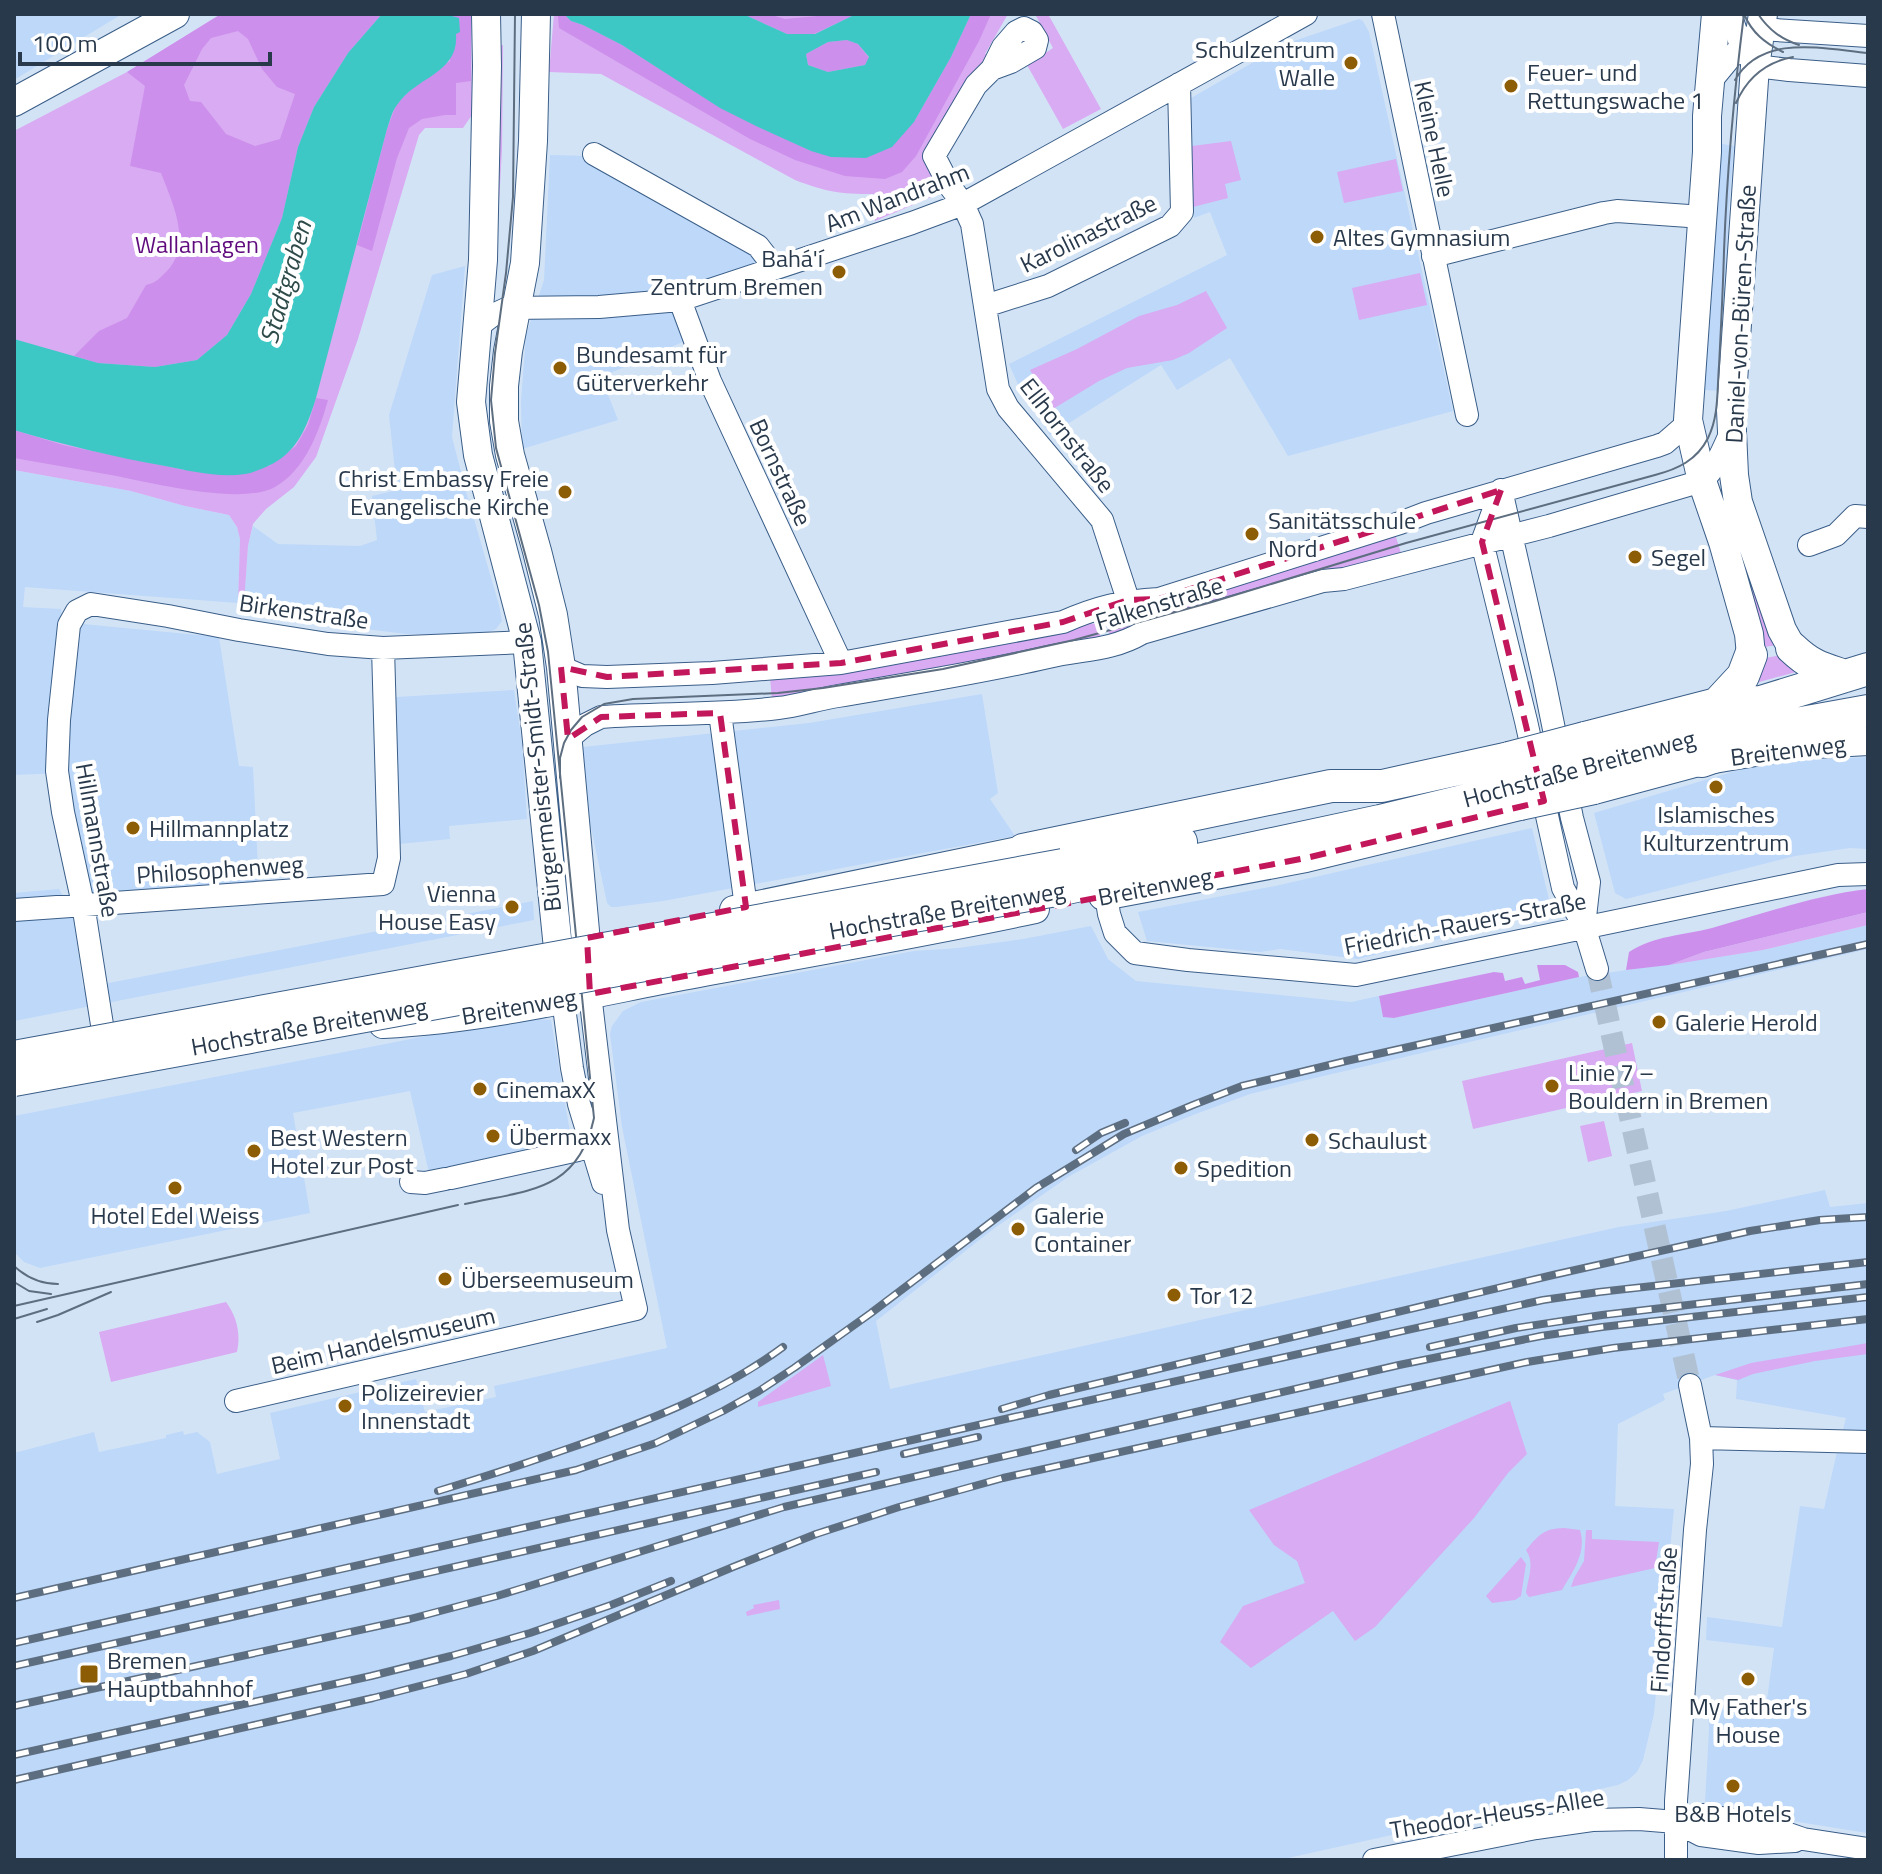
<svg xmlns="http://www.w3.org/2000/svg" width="1882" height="1874" viewBox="0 0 1882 1874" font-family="'Titillium Web',sans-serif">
  <rect width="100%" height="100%" fill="#d3e3f6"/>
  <path fill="#bdd8f9" d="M14,14H122L14,80Z
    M1359,19L1363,21L1369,32L1453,411L1288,456L1230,358L1177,390L1161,365L1050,435L1020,389L1009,364L1227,255L1210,212L1194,218L1191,98L1285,44Z
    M1717,143L1734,146L1729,209L1721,391L1705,390Z
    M550,155L590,156L772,267L679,301L692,338L601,377L618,420L522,449L521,401L526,335L544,280Z
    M465,266L452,437L467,495L499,605L502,621L496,629L481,635L406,634L243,614L248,546L253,526L278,544L360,546L377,540L372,496L397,490L389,415L432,275Z
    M14,470L131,491L185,506L229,515L237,527L240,539L238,603L25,587L23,607L61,609L62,622L219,637L239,766L253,767L259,889L83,900L62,773L14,775Z
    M514,690L522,743L527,819L449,826L450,839L389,845L397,743L396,697Z
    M982,694L998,793L990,799L1015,836L663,901L616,907H611L607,903L590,823L583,747L809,723Z
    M1868,757V849L1850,848L1795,856L1626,899L1615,893L1594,813L1762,763Z
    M1532,828L1551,908L1540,914L1358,959L1280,949L1260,952L1147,941L1138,912L1275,886Z
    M59,889L73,914L83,988L533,901L534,920L14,1021V893Z
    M1868,925V949L1302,1081L1250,1094L1193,1115L1142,1136L1068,1177L992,1230L876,1321L890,1389L1619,1227L1726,1211L1825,1190L1830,1207L1868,1203L1867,1833L1711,1808L1705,1803L1709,1730L1708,1708L1765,1714L1774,1648L1706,1640L1707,1617L1782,1627L1800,1506L1824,1509L1836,1456L1846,1418L1736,1399L1737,1380L1715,1375L1663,1394L1665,1400L1618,1424L1615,1506L1674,1509L1654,1714L1643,1760L1637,1772L1628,1780L1618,1785L1279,1860H14V1453L94,1432L99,1452L166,1438V1435L183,1431L184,1435L197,1432L210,1442L217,1474L280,1459L270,1413L416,1379L425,1412L496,1397L494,1386L667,1348L622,1127L610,1034L612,1026L623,1011L641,1002L914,951L958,948L1023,939L1091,926L1108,959L1136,981L1351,1002L1379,996L1383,1016L1394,1018L1579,977L1763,950Z
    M519,1018L551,1020L572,1144L430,1177L410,1091L293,1113L310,1213L40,1268L24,1262L14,1252V1116Z"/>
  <path fill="#d9abf2" d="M221,14H471L472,115L463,128H425L419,135L358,339L316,457L294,487L266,509L253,524L248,546L244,604L238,603L240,539L237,527L229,515L185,506L131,491L14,470V131L127,72Z
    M554,14H1008L985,54H988L980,89L944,149L948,190L875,221L874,194C839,194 827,192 795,180L601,74L549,72Z
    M1035,14H1048L1101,109L1063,129L1027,65L1053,48Z
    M503,45L502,150L496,256L494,46Z
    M1231,141L1241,180L1225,184L1228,198L1193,207L1192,146Z
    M1396,159L1403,191L1344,203L1337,172Z
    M1420,273L1427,305L1359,320L1352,288Z
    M1206,291L1227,328L1189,353L1173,360L1127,368L1099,381L1053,409L1030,370L1077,349L1139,316L1177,305Z
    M1731,512L1777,645L1759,648Z
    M1394,531L1402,556L1110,636L1106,620L1111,619L1109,613Z
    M1090,618L1092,624L1097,623L1101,639L772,702L770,676Z
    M1781,655L1796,672L1752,684L1760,659Z
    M1868,912V925L1763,950L1669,965L1704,952Z
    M1632,1043L1642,1091L1473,1129L1462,1081Z
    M1604,1121L1612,1156L1588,1162L1580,1126Z
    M226,1302C237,1317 241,1334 237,1352L111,1382L99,1332Z
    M1868,1343V1354L1815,1361L1753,1374L1738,1380L1715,1375L1751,1363Z
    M823,1355L831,1386L758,1407V1402Z
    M1510,1401L1527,1454L1508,1473L1474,1518L1375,1627L1355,1641L1333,1611L1251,1668L1220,1642L1243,1606L1305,1583L1297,1561L1274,1545L1249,1510Z
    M1564,1528L1580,1530C1587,1553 1573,1571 1562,1590L1529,1597L1526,1593C1528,1578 1535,1563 1526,1550C1540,1534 1543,1529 1564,1528Z
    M1586,1530H1592V1539L1659,1542L1655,1568L1571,1587L1574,1578L1584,1561Z
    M1521,1557L1526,1564L1521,1596L1515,1600L1492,1603L1486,1596Z
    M779,1600L780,1609L747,1616L746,1612L754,1608L753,1605Z"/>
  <path fill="#cc8fec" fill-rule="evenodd" d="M221,14H382L348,53L314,107L298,147L282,218L251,294L227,335L197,360L155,367L98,363L74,356L99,331L127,318L146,285C156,283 160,278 167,271C193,244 172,202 161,173L130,166L145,86L127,72ZM238,31L248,39L262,69L277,87L295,94L280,139L255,146L226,134L201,102L190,101L184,85L202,49L211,38Z
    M450,14H471V81L456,83V115H445L422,119L409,128L397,158L372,251L357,245L387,129L396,105L411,89L450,61L452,16Z
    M555,14H564L571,21L583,25L622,45L721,108L811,151L914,122L951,57L971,14H991L979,41L916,156L902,172L885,179L845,176L795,160L750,139L559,28L558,16Z
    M743,14H768L785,19L818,16L823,14H856L814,34H787Z
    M847,40L858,44L869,58L865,65L828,72L808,65L806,54L828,42Z
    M316,398L328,400C319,432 305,470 275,487C241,506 149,482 111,475C79,469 46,464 14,458V430L63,445L185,470L269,466L296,446L308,425Z
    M1868,889V912L1704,952L1669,965L1626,970L1629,952C1653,936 1684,935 1712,928C1763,914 1815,895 1868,889Z
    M1537,965H1565L1578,972L1579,977L1394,1018L1383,1017L1379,996L1494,972L1503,973L1505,981L1522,977L1525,984L1540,980Z"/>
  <path fill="#3dc8c5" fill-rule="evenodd" d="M382,14H450L452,16L459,18L460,32L456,34C459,74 416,76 397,105C392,111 390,121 387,129L316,398C307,427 297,453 268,466C261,469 252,473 245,474C219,478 190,471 165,466C114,457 64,445 14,430V339L98,363L155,367L197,360L227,335L251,294L282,218L298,147L314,107L348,53Z
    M564,14H743L787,34H815L856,14H971L951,57L914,122L892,147L866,158L831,157L811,151L756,126L720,108L622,45L583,25L571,21ZM847,40L858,44L869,57L865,65L828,72L808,65L806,54L828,42Z"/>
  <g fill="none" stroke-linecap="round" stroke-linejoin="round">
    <path stroke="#b1c1d4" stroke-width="22" stroke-dasharray="22 11" stroke-linecap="butt" d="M1597,969L1690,1385"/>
    <defs>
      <path id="minor" d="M1383,14L1467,415
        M1730,14L1740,43L1755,66L1789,70L1868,76
        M992,69L1011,62L1035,48L1037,40L1032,32L1024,28L1016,32L1003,47L992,69L976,85L934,156L949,185L963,204L972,224L998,389L1008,408L1102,520L1128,600
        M1710,82L1729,59L1760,29L1868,36
        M594,154L758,246L775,268
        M1433,256L1604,213L1617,211L1703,217
        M680,300L710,381L841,663
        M985,306L1048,286L1170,226L1182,212L1179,84
        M477,327L493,315L508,308L599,307L680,300L912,223L963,204L1306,14
        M1501,490L1482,542L1526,721L1563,888L1584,926L1597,969
        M1501,490L1544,680L1572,818L1589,882L1584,926
        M1809,545L1836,535L1855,516L1868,517
        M561,667L582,676L607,677L712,673L841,663L1063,622C1097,607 1122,601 1159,599L1400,523L1426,513L1657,446L1665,443L1688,423
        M720,713L746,907
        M568,739L585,725L601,717C660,713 720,715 778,708C798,706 818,699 838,696C908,684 979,673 1048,657C1082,649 1111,651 1142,633L1323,581L1344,579L1549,526L1702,481C1716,468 1723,450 1731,432
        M1106,895L1109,914L1115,933L1135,953L1188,960L1356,975L1838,875L1868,874
        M14,910L383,884L389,858L383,648
        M563,999L572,1068L579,1104L603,1183
        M105,1054L106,1050L83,904L63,812L57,771L59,720L69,625L77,611L91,604L168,616L239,630L328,644L383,648L527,642
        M451,1178L578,1150L602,1140
        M411,1182L425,1183L445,1179
        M236,1401L636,1309L618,1230L590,994
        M1701,1438L1868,1442
        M1676,1822L1701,1835L1759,1843L1795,1841
        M1374,1860L1536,1828L1592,1820L1639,1819L1676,1822L1703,1815L1760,1824L1803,1839L1868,1849
        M1676,1860V1801L1695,1530L1702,1464L1701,1438L1690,1385"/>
      <path id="major" d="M486,14L487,66L483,260L471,402L478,455L527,642L561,978
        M536,14L533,141L525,263L508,351L504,386V421L510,455L537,551L553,615L561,667L589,975
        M1716,14L1707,116V152L1688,420L1702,481L1723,542L1749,634L1751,655
        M1763,14L1755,66L1731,410L1734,475L1738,502L1782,630L1792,648
        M14,102L175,14
        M1594,790L1702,761L1796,745L1868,741
        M1103,896L1306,858L1520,806
        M734,910L1023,850
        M383,1024C483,1019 584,995 682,976C800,954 918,934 1035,909"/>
      <path id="highway" d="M1792,648C1811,666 1821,668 1845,676
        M1717,704L1743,676L1751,655
        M1754,734L1785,726L1868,711
        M1585,738L1717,704L1761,702L1868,669
        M1702,761L1747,745L1776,730
        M1590,768L1661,751L1694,737L1776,714
        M1023,850L1331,786H1382L1509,758
        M1063,865L1181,842
        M1067,888L1380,821L1516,788"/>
    </defs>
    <use href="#minor" stroke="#3a5e88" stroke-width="24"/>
    <use href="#major" stroke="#3a5e88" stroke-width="30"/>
    <use href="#highway" stroke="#3a5e88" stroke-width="34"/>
    <use href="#minor" stroke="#fff" stroke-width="22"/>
    <use href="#major" stroke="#fff" stroke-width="28"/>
    <use href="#highway" stroke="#fff" stroke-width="32"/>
    <path stroke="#5e6e81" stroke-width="2" d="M1744,14C1752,33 1765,43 1783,52
      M1758,14C1769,30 1781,39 1799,45
      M1735,80C1762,33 1824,49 1868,53
      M1736,103C1747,78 1766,62 1793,57
      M560,778V758L564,743L571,730L582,717L604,704L633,699L778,693L823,688L943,669L1074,640L1212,602L1406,543L1655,475C1678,469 1697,460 1708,438C1719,416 1717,390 1719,366C1721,328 1723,289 1724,251C1727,171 1734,93 1744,14
      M465,1204C528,1190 578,1192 594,1118L548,652L539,605L496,448L491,400L495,353L506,273L513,197L515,14
      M14,1266C27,1278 41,1284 58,1284
      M14,1282L29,1291L51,1294
      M14,1306L458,1205
      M14,1319L47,1309
      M37,1322L58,1315L111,1292"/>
    <defs>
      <path id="rail" d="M1076,1150L1101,1133L1125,1123
        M1430,1347L1516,1328L1602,1315L1868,1284
        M1002,1409L1049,1395L1553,1275L1750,1231L1820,1220L1868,1217
        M904,1454L978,1437
        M438,1491C481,1478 524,1464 567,1449C643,1423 718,1395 783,1347
        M14,1598L576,1470L656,1443L723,1411L759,1391L794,1368L871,1313L1036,1188L1124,1134L1193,1105L1242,1086L1346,1061L1868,944
        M14,1643L1014,1417L1543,1300L1599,1292L1868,1262
        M14,1666L876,1472
        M14,1706L410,1619L497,1596L784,1507L1399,1365L1541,1336L1602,1327L1868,1297
        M14,1755L371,1676L451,1656L530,1633L611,1605L671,1581
        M14,1780L373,1698L466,1674L533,1651L733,1567L816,1534L899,1507L1003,1478L1527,1362L1613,1348L1868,1319"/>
    </defs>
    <use href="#rail" stroke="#5e6e81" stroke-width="8"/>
    <use href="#rail" stroke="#fff" stroke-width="5" stroke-dasharray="15" stroke-linecap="butt"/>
    <defs>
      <path id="major-bridge" d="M1520,806L1594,790"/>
      <path id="highway-bridge" d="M1509,758L1585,738
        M1516,788L1590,768
        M14,1057L1063,865
        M14,1080L1067,888"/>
    </defs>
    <use href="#major-bridge" stroke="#3a5e88" stroke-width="30" stroke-linecap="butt"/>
    <use href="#highway-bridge" stroke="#3a5e88" stroke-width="34" stroke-linecap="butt"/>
    <use href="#major-bridge" stroke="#fff" stroke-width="28"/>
    <use href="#highway-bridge" stroke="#fff" stroke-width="32"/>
  </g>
  <path fill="none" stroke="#c2185b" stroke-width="6" stroke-dasharray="16 10" stroke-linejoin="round" d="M1501,490L1482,542L1544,801L1306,858L590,994L587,938L746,907L720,713L601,717L568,739L561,667L607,677L841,663L1063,622L1128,600L1159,599Z"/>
  <g fill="#8d5d06" stroke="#fff" stroke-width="3">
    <circle cx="1351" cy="63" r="8"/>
    <circle cx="1511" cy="86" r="8"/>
    <circle cx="1317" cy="237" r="8"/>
    <circle cx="839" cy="272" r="8"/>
    <circle cx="560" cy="368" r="8"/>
    <circle cx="565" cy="492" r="8"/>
    <circle cx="1252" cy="534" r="8"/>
    <circle cx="1635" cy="557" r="8"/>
    <circle cx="1716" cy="787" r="8"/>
    <circle cx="133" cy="828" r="8"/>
    <circle cx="512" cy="907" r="8"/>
    <circle cx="1659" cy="1022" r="8"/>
    <circle cx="1552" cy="1086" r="8"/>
    <circle cx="480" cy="1089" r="8"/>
    <circle cx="493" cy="1136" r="8"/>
    <circle cx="1312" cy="1140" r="8"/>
    <circle cx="254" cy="1151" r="8"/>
    <circle cx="1181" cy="1168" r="8"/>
    <circle cx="175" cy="1188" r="8"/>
    <circle cx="1018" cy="1229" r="8"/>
    <circle cx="445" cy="1279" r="8"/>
    <circle cx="1174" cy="1295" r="8"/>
    <circle cx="345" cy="1406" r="8"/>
    <rect x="79" y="1664" width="20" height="20" rx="4"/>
    <circle cx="1748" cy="1679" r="8"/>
    <circle cx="1733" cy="1786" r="8"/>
  </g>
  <g text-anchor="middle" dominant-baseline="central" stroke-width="8" stroke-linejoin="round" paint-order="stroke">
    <g font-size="24" fill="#29394c" stroke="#fff" text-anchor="start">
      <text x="1335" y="49" text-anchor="end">Schulzentrum<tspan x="1335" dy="28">Walle</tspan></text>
      <text x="1527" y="72">Feuer- und<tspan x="1527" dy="28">Rettungswache 1</tspan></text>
      <text x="1333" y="237">Altes Gymnasium</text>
      <text x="823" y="258" text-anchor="end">Bahá'í<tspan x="823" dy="28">Zentrum Bremen</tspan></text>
      <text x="576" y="354">Bundesamt für<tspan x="576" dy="28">Güterverkehr</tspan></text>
      <text x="549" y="478" text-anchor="end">Christ Embassy Freie<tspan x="549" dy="28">Evangelische Kirche</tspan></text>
      <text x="1268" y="520">Sanitätsschule<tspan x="1268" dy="28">Nord</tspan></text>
      <text x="1651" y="557">Segel</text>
      <text x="1716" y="814" text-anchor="middle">Islamisches<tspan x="1716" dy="28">Kulturzentrum</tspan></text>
      <text x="149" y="828">Hillmannplatz</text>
      <text x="496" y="893" text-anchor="end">Vienna<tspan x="496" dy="28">House Easy</tspan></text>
      <text x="1675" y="1022">Galerie Herold</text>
      <text x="1568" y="1072">Linie 7 –<tspan x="1568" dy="28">Bouldern in Bremen</tspan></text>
      <text x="496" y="1089">CinemaxX</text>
      <text x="509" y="1136">Übermaxx</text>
      <text x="270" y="1137">Best Western<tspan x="270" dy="28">Hotel zur Post</tspan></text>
      <text x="1328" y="1140">Schaulust</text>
      <text x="1197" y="1168">Spedition</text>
      <text x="175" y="1215" text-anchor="middle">Hotel Edel Weiss</text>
      <text x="1034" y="1215">Galerie<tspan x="1034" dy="28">Container</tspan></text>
      <text x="461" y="1279">Überseemuseum</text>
      <text x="1190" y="1295">Tor 12</text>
      <text x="361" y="1392">Polizeirevier<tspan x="361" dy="28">Innenstadt</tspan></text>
      <text x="107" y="1660">Bremen<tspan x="107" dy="28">Hauptbahnhof</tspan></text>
      <text x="1748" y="1706" text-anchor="middle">My Father's<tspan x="1748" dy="28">House</tspan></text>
      <text x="1733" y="1813" text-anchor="middle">B&amp;B Hotels</text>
    </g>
    <g font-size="24" fill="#29394c" stroke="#fff">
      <text transform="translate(1435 139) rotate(78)">Kleine Helle</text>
      <text transform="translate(897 197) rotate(-21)">Am Wandrahm</text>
      <text transform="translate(1088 233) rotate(-26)">Karolinastraße</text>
      <text transform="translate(1740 314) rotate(-87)">Daniel-von-Büren-Straße</text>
      <text transform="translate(1068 435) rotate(52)">Ellhornstraße</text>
      <text transform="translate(781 472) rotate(65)">Bornstraße</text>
      <text transform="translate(1159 603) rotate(-17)">Falkenstraße</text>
      <text transform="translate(304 611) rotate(8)">Birkenstraße</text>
      <text transform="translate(1788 750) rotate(-7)">Breitenweg</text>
      <text transform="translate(537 767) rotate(-96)">Bürgermeister-Smidt-Straße</text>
      <text transform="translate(1579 768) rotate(-15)">Hochstraße Breitenweg</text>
      <text transform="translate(98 840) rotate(80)">Hillmannstraße</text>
      <text transform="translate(220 869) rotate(-4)">Philosophenweg</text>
      <text transform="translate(1155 886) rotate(-11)">Breitenweg</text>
      <text transform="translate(947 910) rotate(-10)">Hochstraße Breitenweg</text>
      <text transform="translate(1465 923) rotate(-11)">Friedrich-Rauers-Straße</text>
      <text transform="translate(519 1006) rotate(-10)">Breitenweg</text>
      <text transform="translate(309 1026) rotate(-10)">Hochstraße Breitenweg</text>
      <text transform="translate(383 1340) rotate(-13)">Beim Handelsmuseum</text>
      <text transform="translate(1663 1620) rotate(-86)">Findorffstraße</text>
      <text transform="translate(1497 1813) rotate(-9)">Theodor-Heuss-Allee</text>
    </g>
    <g font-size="24" fill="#5f0b7e" stroke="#fff">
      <text x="197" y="244">Wallanlagen</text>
    </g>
    <g font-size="26" font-style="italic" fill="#2e4b4a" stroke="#fff">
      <text transform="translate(285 282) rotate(-74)">Stadtgraben</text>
    </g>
  </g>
  <rect width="1882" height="1874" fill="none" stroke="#29394c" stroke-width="32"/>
  <path d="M20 52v12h250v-12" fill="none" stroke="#29394c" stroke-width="4"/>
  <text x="32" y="52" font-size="24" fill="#29394c" stroke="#ffffff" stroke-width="6" paint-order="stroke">100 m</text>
</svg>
